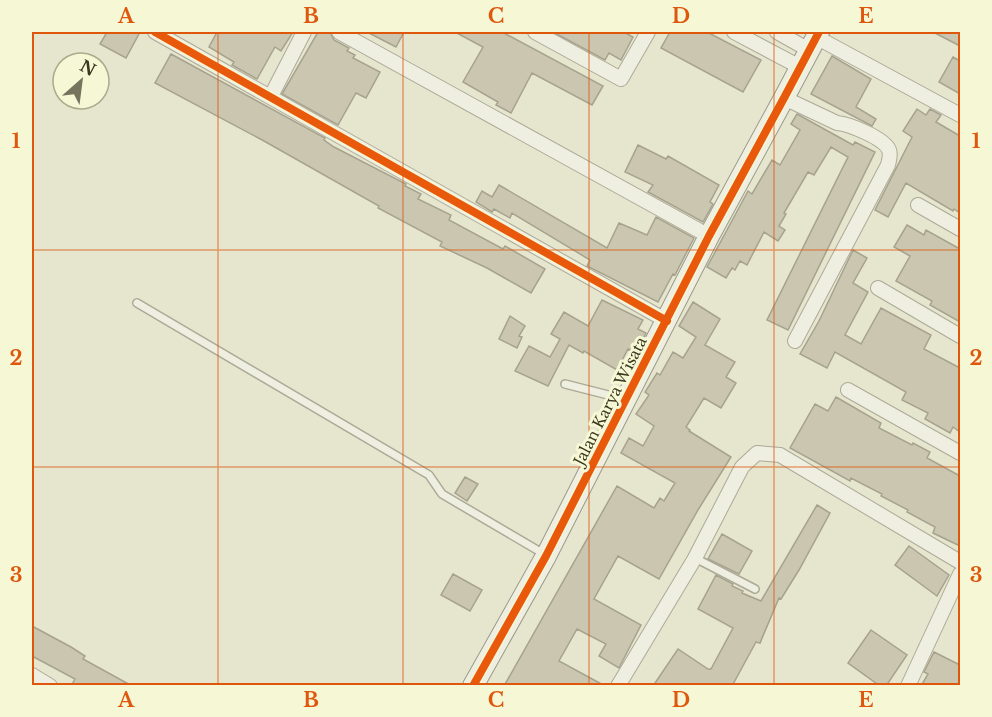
<svg xmlns="http://www.w3.org/2000/svg" width="992" height="717" viewBox="0 0 992 717" font-family="'Libre Baskerville',serif">
  <rect width="100%" height="100%" fill="#e6e6cf"/>
  <path fill="#cac6b0" stroke="#a7a28e" stroke-width="1.5" d="M107,32H140L126,58L100,44Z
    M217,32H293L281,51L275,47L257,79L232,65L234,62L209,47Z
    M318,32H330L334,40L349,48L347,51L355,55L353,58L380,72L366,98L356,93L338,125L282,94Z
    M367,32H404L396,47Z
    M455,32H502L603,86L592,105L532,73L511,113L496,105L498,102L463,82L483,47Z
    M553,32H624L633,37L621,60L609,53L605,60Z
    M670,32H707L761,60L743,92L661,48Z
    M933,32H960V46Z
    M171,54L325,138L324,140L334,147L406,184L405,186L421,194L418,199L451,215L449,220L503,249L505,246L545,269L531,293L487,268L440,246L442,242L378,208L379,206L264,141L155,83Z
    M832,56L871,79L856,107L876,119L872,126L811,94Z
    M953,57L960,61V94L939,82Z
    M917,109L926,115L930,109L941,115L936,122L960,136V213L954,209L953,211L906,183L888,217L875,210L912,137L903,131Z
    M797,114L853,145L855,142L875,152L788,330L767,320L848,157L831,147L814,175L808,172L784,213L786,214L779,226L785,230L778,241L764,232L747,265L740,261L735,270L732,268L726,278L707,267L748,191L752,194L772,160L780,165L800,130L791,124Z
    M638,145L666,159L668,156L719,185L710,202L713,204L703,222L648,192L653,185L625,172Z
    M499,185L607,248L619,223L647,235L656,217L694,238L675,275L673,274L658,302L587,266L590,260L512,213L510,218L494,209L492,212L476,202L482,191L492,197Z
    M907,225L924,235L926,230L960,249V322L930,305L932,301L896,281L910,256L894,247Z
    M853,250L867,258L853,283L868,292L845,335L861,344L881,308L931,335L924,349L960,368V432L953,427L950,433L925,419L928,413L902,400L906,392L835,352L827,368L800,354L819,321Z
    M602,300L643,320L638,329L646,333L636,353L628,349L617,370L584,351L583,353L569,345L548,386L515,371L529,346L550,357L560,339L551,334L564,312L588,326Z
    M693,302L720,319L705,345L735,362L726,377L736,383L721,408L704,398L686,427L690,430L689,431L731,457L698,510L659,579L618,556L594,599L641,625L619,668L599,656L606,644L577,629L559,661L605,686H504L617,486L654,508L660,498L664,501L675,483L621,453L629,438L643,446L654,426L636,414L649,395L645,392L657,373L660,375L673,352L683,358L696,337L679,326Z
    M510,316L525,326L519,336L522,337L517,348L499,339Z
    M836,397L881,423L879,428L912,445L913,443L930,452L927,458L960,476V546L933,533L935,527L907,512L908,510L881,496L882,494L851,478L850,481L790,448L815,404L828,411Z
    M465,477L478,484L467,501L455,493Z
    M817,505L830,513L799,570L781,599L779,598L760,643L756,642L732,686H653L678,649L708,669H711L733,628L698,609L716,575L733,584L732,586L743,591L742,593L761,601Z
    M722,534L752,551L739,574L708,559Z
    M909,546L949,575L937,596L895,565Z
    M453,574L482,590L470,611L441,595Z
    M32,626L71,647L85,656L83,659L132,686H71L75,679L32,656Z
    M871,630L907,655L886,686H880L848,663Z
    M934,652L960,665V686H921L928,674L924,672Z"/>
  <g fill="none" stroke-linecap="round" stroke-linejoin="round">
    <defs>
      <path id="lane" d="M137,303L429,475L442,494L544,554
        M565,384L624,399
        M695,558L755,589"/>
      <path id="street" d="M155,32L667,321
        M339,32L709,236
        M535,32L621,79L648,32
        M734,32L800,67
        M777,32L809,50
        M816,37L960,115
        M271,96L304,32
        M784,98L837,123C849,124 884,138 889,150C891,155 889,160 888,165L795,341
        M918,205L960,229
        M878,288L960,336
        M848,390L960,453
        M32,675L50,686
        M618,686L695,558L742,467L757,453L780,455L960,562
        M908,686L960,574"/>
      <path id="secondary" d="M473,686L546,556L709,236L784,98L819,32"/>
    </defs>
    <use href="#lane" stroke="#acaa97" stroke-width="10"/>
    <use href="#street" stroke="#acaa97" stroke-width="16"/>
    <use href="#secondary" stroke="#9b9a88" stroke-width="22"/>
    <use href="#lane" stroke="#eeeee1" stroke-width="7"/>
    <use href="#street" stroke="#eeeee1" stroke-width="14"/>
    <use href="#secondary" stroke="#eeeee1" stroke-width="20"/>
    <defs>
      <path id="cycleway" d="M155,32L667,321
        M473,686L546,556L709,236L784,98L819,32"/>
    </defs>
    <use href="#cycleway" stroke="#f6f7d5" stroke-width="11"/>
    <use href="#cycleway" stroke="#e8590c" stroke-width="8"/>
  </g>
  <path fill="none" stroke="#df570d" stroke-width="1.5" stroke-opacity="0.55" d="M218,32V686M403,32V686M589,32V686M774,32V686M32,250H960M32,467H960"/>
  <g text-anchor="middle" dominant-baseline="central" stroke-width="6" stroke-linejoin="round" paint-order="stroke">
    <g font-size="15" fill="#3b361f" stroke="#f6f7d5">
      <text transform="translate(610 401) rotate(-63)">Jalan Karya Wisata</text>
    </g>
  </g>
  <rect width="992" height="717" fill="none" stroke="#f6f7d5" stroke-width="66"/>
  <g transform="translate(81 81) rotate(28)"><circle r="28" fill="#f6f7d5" stroke="#abaa8c" stroke-width="1.5"/>
  <path d="M0-4.5L10 22L0 15L-10 22Z" fill="#77745d"/>
  <text y="-9" font-size="16" font-weight="bold" text-anchor="middle" fill="#3b361f">N</text>
  </g>
  <rect x="33" y="33" width="926" height="651" fill="none" stroke="#df570d" stroke-width="2"/>
  <g font-size="20" text-anchor="middle" font-weight="bold" fill="#df570d">
    <text x="126" y="23">A</text>
    <text x="311" y="23">B</text>
    <text x="496" y="23">C</text>
    <text x="681" y="23">D</text>
    <text x="866" y="23">E</text>
    <text x="16" y="148">1</text>
    <text x="976" y="148">1</text>
    <text x="16" y="365">2</text>
    <text x="976" y="365">2</text>
    <text x="16" y="582">3</text>
    <text x="976" y="582">3</text>
    <text x="126" y="707">A</text>
    <text x="311" y="707">B</text>
    <text x="496" y="707">C</text>
    <text x="681" y="707">D</text>
    <text x="866" y="707">E</text>
  </g>
</svg>
